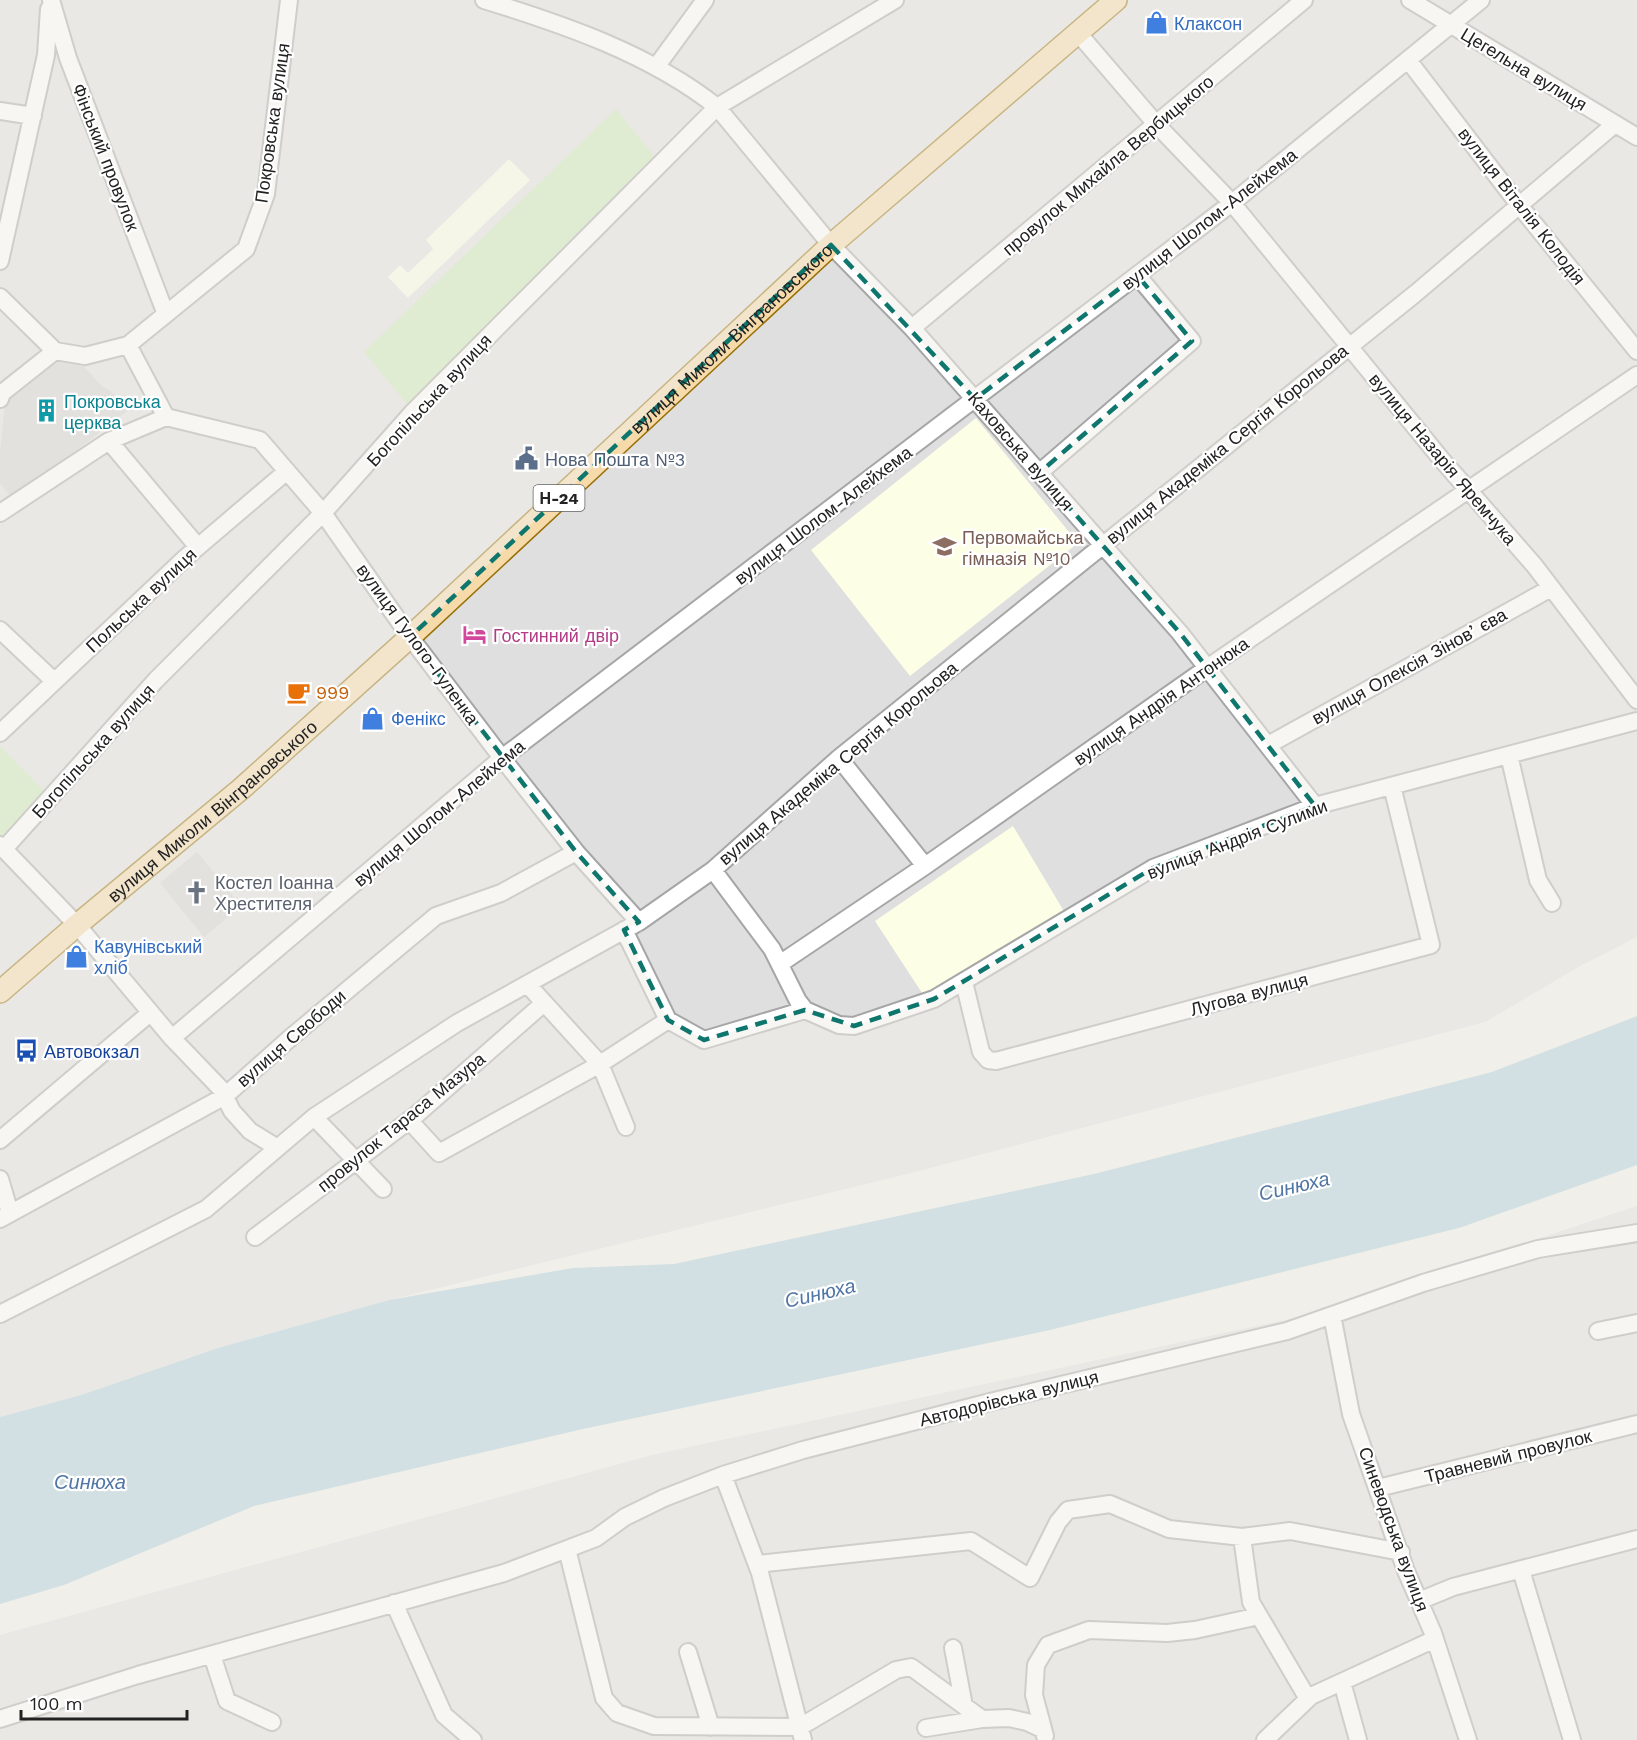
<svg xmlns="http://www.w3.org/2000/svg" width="1637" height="1740" viewBox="0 0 1637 1740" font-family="'Work Sans',sans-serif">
  <rect width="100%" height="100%" fill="#f1efe9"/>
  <path fill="#e0dfdf" d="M0,0H1637V937L1582,965L1485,1022L907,1174L389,1300L218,1348L81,1395L0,1417Z
    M1637,1206V1740H0V1635L652,1455L1304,1316Z"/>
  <path fill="#fcfee6" d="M509,159L530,180L408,298L388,277L400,265L408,273L433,249L426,240Z
    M976,418L1078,543L910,676L811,550Z
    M1013,826L1065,913L924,996L875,921Z"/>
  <path fill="#d0d0d0" d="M56,353L84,359L85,368L103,387L110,390L127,411L19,495L10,496L0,483V451L6,395Z
    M197,852L241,906L204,937L160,883Z"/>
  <path fill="#cae8b3" d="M616,109L659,162L412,410L364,352Z
    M0,746L48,795L4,844L0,840Z"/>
  <path fill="#adcfdc" d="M1637,1016V1165L1459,1228L1050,1330L583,1429L254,1506L64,1585L0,1604V1417L81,1395L218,1348L389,1300L573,1268L674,1264L1094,1174L1492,1072Z"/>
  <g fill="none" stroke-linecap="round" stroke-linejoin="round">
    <defs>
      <path id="minor" d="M51,0L68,58L165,312
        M484,0C565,25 650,54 717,107L831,245L912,328L1180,633L1315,806
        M1410,0L1637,137
        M1078,33L1157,125L1232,203L1442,460L1534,565L1637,700
        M1408,60L1519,205L1637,351
        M656,67L705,0
        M0,111L33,116
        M0,261L46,55L49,9
        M0,297L55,351
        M912,328L1304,0
        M55,351L85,356L128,345
        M0,399L2,393L55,351
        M166,417L260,440L323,513L410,637L502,758L576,852L639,922
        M166,417L128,345L246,249L266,194L289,0
        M109,441L198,547
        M1039,473L1192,341L1137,275
        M0,513L109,441L166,417
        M0,630L54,681
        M0,733L185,558L287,471
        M1268,745L1551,588
        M1509,755L1538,880L1552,903
        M839,758L925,866
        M0,845L77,925L172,1038L221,1089L232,1111L250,1131L276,1147
        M4,849L156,680L323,513L412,413L717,107L895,0
        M713,870L772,949L798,1001L805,1010L839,1025L854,1026L934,999L1153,868L1315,806L1637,721
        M624,930L668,1020L704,1040L805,1010
        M781,963L925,866L1207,668L1637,375
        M964,982L981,1052L988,1060L996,1061L1431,945L1392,786
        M528,985L600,1064L626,1127
        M172,1038L502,758L1232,203L1481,0
        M314,1117L383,1189
        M409,1120L439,1153L600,1064L668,1020
        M0,1140L150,1013
        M0,1179L10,1213
        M0,1219L225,1096L289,1039L436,916L501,893L576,852
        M255,1237L415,1116L544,1003
        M0,1314L206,1209L314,1117L457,1023L639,922L713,870L839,758L1416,293L1615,124
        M1332,1315L1351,1414L1406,1571L1433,1633L1468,1740
        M1598,1331L1637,1323
        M723,1475L760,1573L803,1740
        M1378,1488L1637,1424
        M1242,1537L1251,1602L1308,1699
        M567,1549L604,1698L617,1713L654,1726L800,1727L896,1670L911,1667L982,1719L1009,1718L1027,1722L1042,1729
        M757,1564L971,1541L1030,1578L1058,1522L1068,1510L1110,1504L1169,1529L1242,1537L1290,1531L1401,1552
        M1521,1570L1572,1740
        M1419,1601L1453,1587L1637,1539
        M394,1603L444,1715L473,1740
        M953,1648L964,1706
        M688,1652L711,1727
        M212,1655L227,1701L272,1722
        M1342,1682L1358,1740
        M0,1719L138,1675L504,1573L596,1538L625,1517L664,1498L723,1475L803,1450L990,1402L1287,1331L1423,1283L1538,1249L1637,1233
        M926,1728L982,1719
        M1045,1736L1034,1695L1036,1665L1048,1645L1089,1630L1167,1633L1195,1630L1259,1616
        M1265,1740L1311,1696L1435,1639"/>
      <g id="major">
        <path id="s1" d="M0,992L77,925L241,789L410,637L831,245L1116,0"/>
      </g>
    </defs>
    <use href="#minor" stroke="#a6a6a6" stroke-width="20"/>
    <use href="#major" stroke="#977009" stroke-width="24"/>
    <use href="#minor" stroke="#fff" stroke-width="16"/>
    <use href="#major" stroke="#f7daa9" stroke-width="21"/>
  </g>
  <path d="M0 0H1637V1740H0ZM831,245L975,399L1137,275L1192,341L1039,473L1180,633L1315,806L1153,868L934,999L854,1026L805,1010L704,1040L668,1020L624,930L639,922L576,852L410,637Z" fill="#f1efe9" fill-opacity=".55" fill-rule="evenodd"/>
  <path fill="none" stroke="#0f766e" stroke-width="4.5" stroke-dasharray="12 8" stroke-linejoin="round" d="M831,245L975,399L1137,275L1192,341L1039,473L1180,633L1315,806L1153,868L934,999L854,1026L805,1010L704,1040L668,1020L624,930L639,922L576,852L410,637Z"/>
  <defs>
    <symbol id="shop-bare" viewBox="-9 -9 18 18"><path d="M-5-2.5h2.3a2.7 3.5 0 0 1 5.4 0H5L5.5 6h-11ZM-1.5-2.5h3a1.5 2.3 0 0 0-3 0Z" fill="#3f7fe0" stroke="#fff" stroke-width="2.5" paint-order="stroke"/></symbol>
    <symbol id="building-bare" viewBox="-9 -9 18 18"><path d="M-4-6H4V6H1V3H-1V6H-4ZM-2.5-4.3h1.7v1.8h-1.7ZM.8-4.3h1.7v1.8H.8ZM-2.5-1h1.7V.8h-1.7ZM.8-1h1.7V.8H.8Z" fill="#0f9aa8" stroke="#fff" stroke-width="2.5" paint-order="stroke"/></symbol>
    <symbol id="civic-bare" viewBox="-9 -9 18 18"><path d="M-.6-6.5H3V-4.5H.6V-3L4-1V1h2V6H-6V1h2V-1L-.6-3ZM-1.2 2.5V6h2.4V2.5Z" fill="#5c6f8a" stroke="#fff" stroke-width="2.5" paint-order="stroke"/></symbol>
    <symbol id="school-bare" viewBox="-9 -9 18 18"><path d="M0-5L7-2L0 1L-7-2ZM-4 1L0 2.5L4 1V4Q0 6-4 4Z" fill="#8d6e63" stroke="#fff" stroke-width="2.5" paint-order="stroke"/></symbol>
    <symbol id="hotel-bare" viewBox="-9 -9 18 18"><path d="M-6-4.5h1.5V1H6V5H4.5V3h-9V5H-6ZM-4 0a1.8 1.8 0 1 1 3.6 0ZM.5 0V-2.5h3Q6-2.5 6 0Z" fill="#d1479c" stroke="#fff" stroke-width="2.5" paint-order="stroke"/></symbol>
    <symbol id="cafe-bare" viewBox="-9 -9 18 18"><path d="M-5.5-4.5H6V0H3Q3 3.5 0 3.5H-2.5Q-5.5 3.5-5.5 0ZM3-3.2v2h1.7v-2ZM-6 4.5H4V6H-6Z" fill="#e8710a" stroke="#fff" stroke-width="2.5" paint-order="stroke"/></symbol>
    <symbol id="church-bare" viewBox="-9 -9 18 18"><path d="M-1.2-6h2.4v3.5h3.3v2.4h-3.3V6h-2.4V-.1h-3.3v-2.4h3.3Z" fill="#6b7280" stroke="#fff" stroke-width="2.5" paint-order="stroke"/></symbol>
    <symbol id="bus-bare" viewBox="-9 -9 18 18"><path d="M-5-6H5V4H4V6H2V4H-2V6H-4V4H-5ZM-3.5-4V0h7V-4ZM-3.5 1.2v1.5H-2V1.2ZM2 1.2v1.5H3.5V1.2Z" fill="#1a4fb4" stroke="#fff" stroke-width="2.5" paint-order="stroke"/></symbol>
  </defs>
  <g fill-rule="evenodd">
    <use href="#shop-bare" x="1140" y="6" width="33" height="33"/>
    <use href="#building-bare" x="30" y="394" width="33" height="33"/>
    <use href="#civic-bare" x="510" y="442" width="33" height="33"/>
    <use href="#school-bare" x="928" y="530" width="33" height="33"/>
    <use href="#hotel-bare" x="458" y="618" width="33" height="33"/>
    <use href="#cafe-bare" x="282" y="676" width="33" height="33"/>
    <use href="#shop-bare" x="356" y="702" width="33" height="33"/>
    <use href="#church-bare" x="180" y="876" width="33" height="33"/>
    <use href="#shop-bare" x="60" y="940" width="33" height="33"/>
    <use href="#bus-bare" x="10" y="1034" width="33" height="33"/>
  </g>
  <g text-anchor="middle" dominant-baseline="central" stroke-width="4.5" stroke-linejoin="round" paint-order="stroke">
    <rect fill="#fff" stroke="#646464" stroke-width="1.5" x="533.5" y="485" width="51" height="26" rx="4.5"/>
    <g font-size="16" font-weight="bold" fill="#222">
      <text x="559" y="498">Н-24</text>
    </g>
    <g font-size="18" fill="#366cbe" stroke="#fff" text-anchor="start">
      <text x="1174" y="23">Клаксон</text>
      <text x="391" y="718">Фенікс</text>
      <text x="94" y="946">Кавунівський<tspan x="94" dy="21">хліб</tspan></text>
    </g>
    <g font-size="18" fill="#222" stroke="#fff">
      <text transform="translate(1524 69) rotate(31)">Цегельна вулиця</text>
      <text transform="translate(272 123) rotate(-82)">Покровська вулиця</text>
      <text transform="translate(106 157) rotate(69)">Фінський провулок</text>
      <text transform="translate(1108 165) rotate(-40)">провулок Михайла Вербицького</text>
      <text transform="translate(1522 206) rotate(52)">вулиця Віталія Колодія</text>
      <text transform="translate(1209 219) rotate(-38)">вулиця Шолом-Алейхема</text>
      <text stroke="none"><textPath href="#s1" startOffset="981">вулиця Миколи Вінграновського</textPath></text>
      <text transform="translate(429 400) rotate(-47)">Богопільська вулиця</text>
      <text transform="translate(1227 444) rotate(-39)">вулиця Академіка Сергія Корольова</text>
      <text transform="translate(1021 451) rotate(49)">Каховська вулиця</text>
      <text transform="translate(1443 459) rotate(50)">вулиця Назарія Яремчука</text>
      <text transform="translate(823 515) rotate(-37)">вулиця Шолом-Алейхема</text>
      <text transform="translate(141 600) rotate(-43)">Польська вулиця</text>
      <text transform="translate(418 644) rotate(54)">вулиця Гулого-Гуленка</text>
      <text transform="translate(1409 666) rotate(-29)">вулиця Олексія Зіновʼєва</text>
      <text transform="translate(1161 701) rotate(-35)">вулиця Андрія Антонюка</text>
      <text transform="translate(93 751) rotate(-48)">Богопільська вулиця</text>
      <text transform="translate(838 763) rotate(-40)">вулиця Академіка Сергія Корольова</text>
      <text stroke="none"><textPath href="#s1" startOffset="279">вулиця Миколи Вінграновського</textPath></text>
      <text transform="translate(439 813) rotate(-40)">вулиця Шолом-Алейхема</text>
      <text transform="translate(1237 839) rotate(-21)">вулиця Андрія Сулими</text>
      <text transform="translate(1249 994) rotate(-15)">Лугова вулиця</text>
      <text transform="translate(291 1038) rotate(-41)">вулиця Свободи</text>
      <text transform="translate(401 1122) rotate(-39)">провулок Тараса Мазура</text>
      <text transform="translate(1009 1398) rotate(-14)">Автодорівська вулиця</text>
      <text transform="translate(1508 1456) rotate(-14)">Травневий провулок</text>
      <text transform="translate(1394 1529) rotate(70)">Синеводська вулиця</text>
    </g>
    <g font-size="18" fill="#0d838f" stroke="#fff" text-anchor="start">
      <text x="64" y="401">Покровська<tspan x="64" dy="21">церква</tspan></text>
    </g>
    <g font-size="18" fill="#4e5e75" stroke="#fff" text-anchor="start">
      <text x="545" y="459">Нова Пошта №3</text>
    </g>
    <g font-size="18" fill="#785e54" stroke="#fff" text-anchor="start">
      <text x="962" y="537">Первомайська<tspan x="962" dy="21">гімназія №10</tspan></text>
    </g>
    <g font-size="18" fill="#b23c85" stroke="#fff" text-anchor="start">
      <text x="493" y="635">Гостинний двір</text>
    </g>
    <g font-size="18" fill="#c56008" stroke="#fff" text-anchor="start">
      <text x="316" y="692">999</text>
    </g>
    <g font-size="18" fill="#5b616d" stroke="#fff" text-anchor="start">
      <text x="215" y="882">Костел Іоанна<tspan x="215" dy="21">Хрестителя</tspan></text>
    </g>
    <g font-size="18" fill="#164399" stroke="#fff" text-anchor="start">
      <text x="44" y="1051">Автовокзал</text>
    </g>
    <g font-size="20" font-style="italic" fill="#5076a5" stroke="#fff">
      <text transform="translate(1294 1186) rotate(-13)">Синюха</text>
      <text transform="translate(820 1293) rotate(-13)">Синюха</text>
      <text x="90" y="1482">Синюха</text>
    </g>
  </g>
  <path d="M21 1710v9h166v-9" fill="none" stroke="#222222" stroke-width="3"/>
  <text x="30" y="1710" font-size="18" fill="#222222" stroke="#ffffff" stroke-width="4.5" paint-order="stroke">100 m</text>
</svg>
